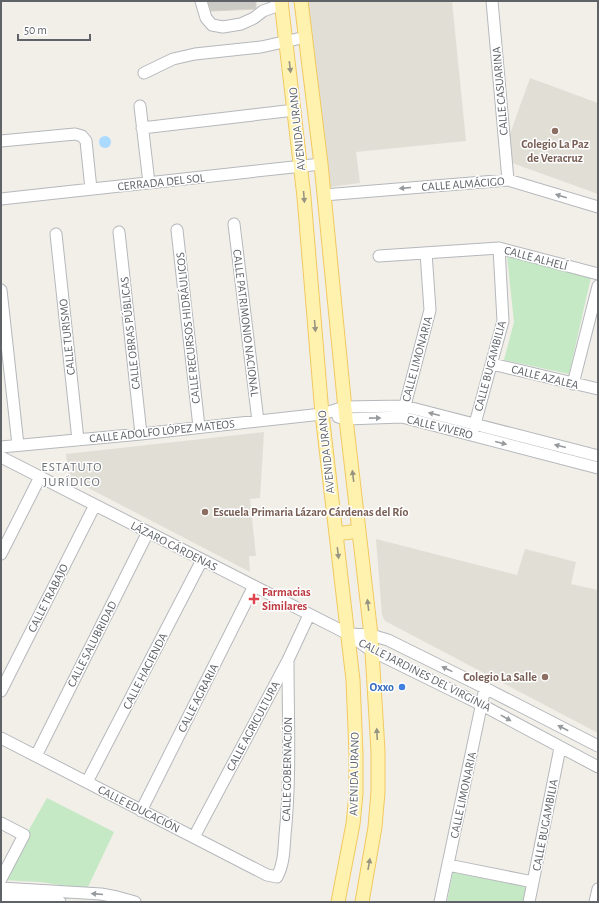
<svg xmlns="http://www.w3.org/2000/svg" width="599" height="903" viewBox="0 0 599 903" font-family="'Alegreya Sans',sans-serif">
  <rect width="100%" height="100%" fill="#f1efe8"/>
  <path fill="#e1ded6" d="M308,1H452L466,141L356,152L360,183L330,187Z
    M530,78L598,103V194L501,159Z
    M264,432L260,498L250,499L256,556H249L250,572L69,478L66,454Z
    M376,539L517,575L525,549L576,562L571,584L598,590V733L385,621L382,615Z"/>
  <path fill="#c5e8c5" d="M507,256L591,277L569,374L504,360L514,322Z
    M47,798L114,832L87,889L40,882L3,880L14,856Z
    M453,872L526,887L523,902H447Z"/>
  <path fill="#aadaff" d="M99 142a6 6 0 1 1 12 0a6 6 0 1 1-12 0Z"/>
  <path fill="#cccac5" stroke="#d6d1c6" d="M208,1H256V7L255,9L211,11Z"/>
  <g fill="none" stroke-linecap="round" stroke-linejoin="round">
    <defs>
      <path id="minor" d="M201,1L206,18L212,25L223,27L241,24L254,18L263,11L282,4
        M492,1L508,180
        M144,73L173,59L195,54L261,47L306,37
        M140,106L149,183
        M142,128L295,110
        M1,141L75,134L82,136L86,141L91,189
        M324,195L508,180L598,207
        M1,199L321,164
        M234,224L258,421
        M177,230L199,427
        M119,232L141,434
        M56,234L78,440
        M379,256L499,248L598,274
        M1,290L18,445
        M492,364L598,389
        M573,384L598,286
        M403,413L430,310L426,253
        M338,417L346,419L402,417L598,468
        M473,431L503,321L499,248
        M1,447L141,434L322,414L345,407L404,406L598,456
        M1,457L348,634L372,651L482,705L598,767
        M1,554L40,477
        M348,634L371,635L388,640L485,688L598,746
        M1,691L95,505
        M1,738L267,875L277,877C284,864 284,849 285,835C291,777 288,718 288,660
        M36,756L148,532
        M87,782L202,560
        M141,811L254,586
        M1,823L24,835L1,879
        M194,837L288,660L309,615
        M448,865L533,882
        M1,888L101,894L117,897L135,902
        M1,899L60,902
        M440,902L485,688
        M529,902L560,748
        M595,902L598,889"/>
      <path id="major" d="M281,1L304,197L322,414L353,680L356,754V794L353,824L338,902
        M301,1L321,164L346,419L371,635L378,751V792L375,827L362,902
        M336,534L359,531"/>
    </defs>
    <use href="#minor" stroke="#b5b8bc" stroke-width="13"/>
    <use href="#major" stroke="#f2c960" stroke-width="15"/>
    <use href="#minor" stroke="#fff" stroke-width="11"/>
    <use href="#major" stroke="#fff2af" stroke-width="13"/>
  </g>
  <defs><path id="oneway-solid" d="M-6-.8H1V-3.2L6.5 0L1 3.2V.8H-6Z"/></defs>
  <g fill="#979581">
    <use href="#oneway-solid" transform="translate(290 67) rotate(83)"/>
    <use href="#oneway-solid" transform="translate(304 197) rotate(85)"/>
    <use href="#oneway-solid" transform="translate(315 326) rotate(85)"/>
    <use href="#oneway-solid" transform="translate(353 476) rotate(-97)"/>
    <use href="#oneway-solid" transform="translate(338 553) rotate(83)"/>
    <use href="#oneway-solid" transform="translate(368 605) rotate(-97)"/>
    <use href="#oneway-solid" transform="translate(377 734) rotate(-93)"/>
    <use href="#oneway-solid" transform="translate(369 864) rotate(-80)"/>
  </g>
  <g fill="#979a9d">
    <use href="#oneway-solid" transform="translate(405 188) rotate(175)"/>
    <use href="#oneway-solid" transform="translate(561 196) rotate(-163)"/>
    <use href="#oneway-solid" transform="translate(434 414) rotate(-166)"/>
    <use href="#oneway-solid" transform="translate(375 418) rotate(-1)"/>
    <use href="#oneway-solid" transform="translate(501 443) rotate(14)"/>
    <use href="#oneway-solid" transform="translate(560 446) rotate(-166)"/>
    <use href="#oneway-solid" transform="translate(447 669) rotate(-154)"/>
    <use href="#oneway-solid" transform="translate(506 718) rotate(29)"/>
    <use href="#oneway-solid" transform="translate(563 728) rotate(-153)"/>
    <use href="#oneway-solid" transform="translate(97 894) rotate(-175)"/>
  </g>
  <g fill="#8d6e63" stroke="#fff" stroke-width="1.5">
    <circle cx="555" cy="131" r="4"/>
    <circle cx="205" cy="512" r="4"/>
    <circle cx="545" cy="677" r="4"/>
  </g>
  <path fill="#e0444e" stroke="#fff" stroke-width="1.5" d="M252 593h4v4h4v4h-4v4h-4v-4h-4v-4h4z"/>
  <circle fill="#3f7fe0" stroke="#fff" stroke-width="1.5" cx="402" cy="687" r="4"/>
  <g text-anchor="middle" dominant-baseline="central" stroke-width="3" stroke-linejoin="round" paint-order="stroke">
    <g font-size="12" fill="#5f6368" stroke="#fff">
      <text transform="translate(500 91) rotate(-95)">CALLE CASUARINA</text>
      <text transform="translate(297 129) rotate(-96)">AVENIDA URANO</text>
      <text transform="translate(161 182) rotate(-6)">CERRADA DEL SOL</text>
      <text transform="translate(463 184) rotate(-4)">CALLE ALMÁCIGO</text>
      <text transform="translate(536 258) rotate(15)">CALLE ALHELÍ</text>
      <text transform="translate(246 323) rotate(83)">CALLE PATRIMONIO NACIONAL</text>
      <text transform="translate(188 328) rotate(-96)">CALLE RECURSOS HIDRÁULICOS</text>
      <text transform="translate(130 333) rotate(-96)">CALLE OBRAS PÚBLICAS</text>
      <text transform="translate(67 337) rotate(-96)">CALLE TURISMO</text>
      <text transform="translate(417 359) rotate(-75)">CALLE LIMONARIA</text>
      <text transform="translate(490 366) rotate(-75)">CALLE BUGAMBILIA</text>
      <text transform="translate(545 377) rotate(14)">CALLE AZALEA</text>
      <text transform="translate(440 427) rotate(14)">CALLE VIVERO</text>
      <text transform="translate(162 431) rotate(-6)">CALLE ADOLFO LÓPEZ MATEOS</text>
      <text transform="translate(326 452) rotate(-96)">AVENIDA URANO</text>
      <text transform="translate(174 546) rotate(27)">LÁZARO CÁRDENAS</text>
      <text transform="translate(48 598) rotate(-63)">CALLE TRABAJO</text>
      <text transform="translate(92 644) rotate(-63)">CALLE SALUBRIDAD</text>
      <text transform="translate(145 671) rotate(-63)">CALLE HACIENDA</text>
      <text transform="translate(425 675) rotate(27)">CALLE JARDINES DEL VIRGINIA</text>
      <text transform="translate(198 698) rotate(-63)">CALLE AGRARIA</text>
      <text transform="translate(253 726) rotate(-62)">CALLE AGRICULTURA</text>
      <text transform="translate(287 769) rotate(-89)">CALLE GOBERNACIÓN</text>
      <text transform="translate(354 774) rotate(-89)">AVENIDA URANO</text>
      <text transform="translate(463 795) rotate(-78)">CALLE LIMONARIA</text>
      <text transform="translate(139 809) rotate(27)">CALLE EDUCACIÓN</text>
      <text transform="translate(545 825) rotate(-79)">CALLE BUGAMBILIA</text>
    </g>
    <g font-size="12" font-weight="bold" fill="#785e54" stroke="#fff">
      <text x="555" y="144">Colegio La Paz<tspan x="555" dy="14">de Veracruz</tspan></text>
      <text x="213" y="512" text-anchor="start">Escuela Primaria Lázaro Cárdenas del Río</text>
      <text x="537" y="677" text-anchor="end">Colegio La Salle</text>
    </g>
    <g font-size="12" font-weight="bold" fill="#be3a42" stroke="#fff" text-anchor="start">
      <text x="262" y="592">Farmacias<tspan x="262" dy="14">Similares</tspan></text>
    </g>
    <g font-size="12" font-weight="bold" fill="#366cbe" stroke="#fff" text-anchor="end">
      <text x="394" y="687">Oxxo</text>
    </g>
    <g font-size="13" letter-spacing="1" fill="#70757a" stroke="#fff">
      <text x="72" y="467">ESTATUTO<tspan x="72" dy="15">JURÍDICO</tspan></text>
    </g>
  </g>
  <rect width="599" height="903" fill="none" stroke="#5f6368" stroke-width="4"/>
  <path d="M18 34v6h72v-6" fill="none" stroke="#5f6368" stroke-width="2"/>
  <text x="24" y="34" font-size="12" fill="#5f6368" stroke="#ffffff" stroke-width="3" paint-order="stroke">50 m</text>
</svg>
